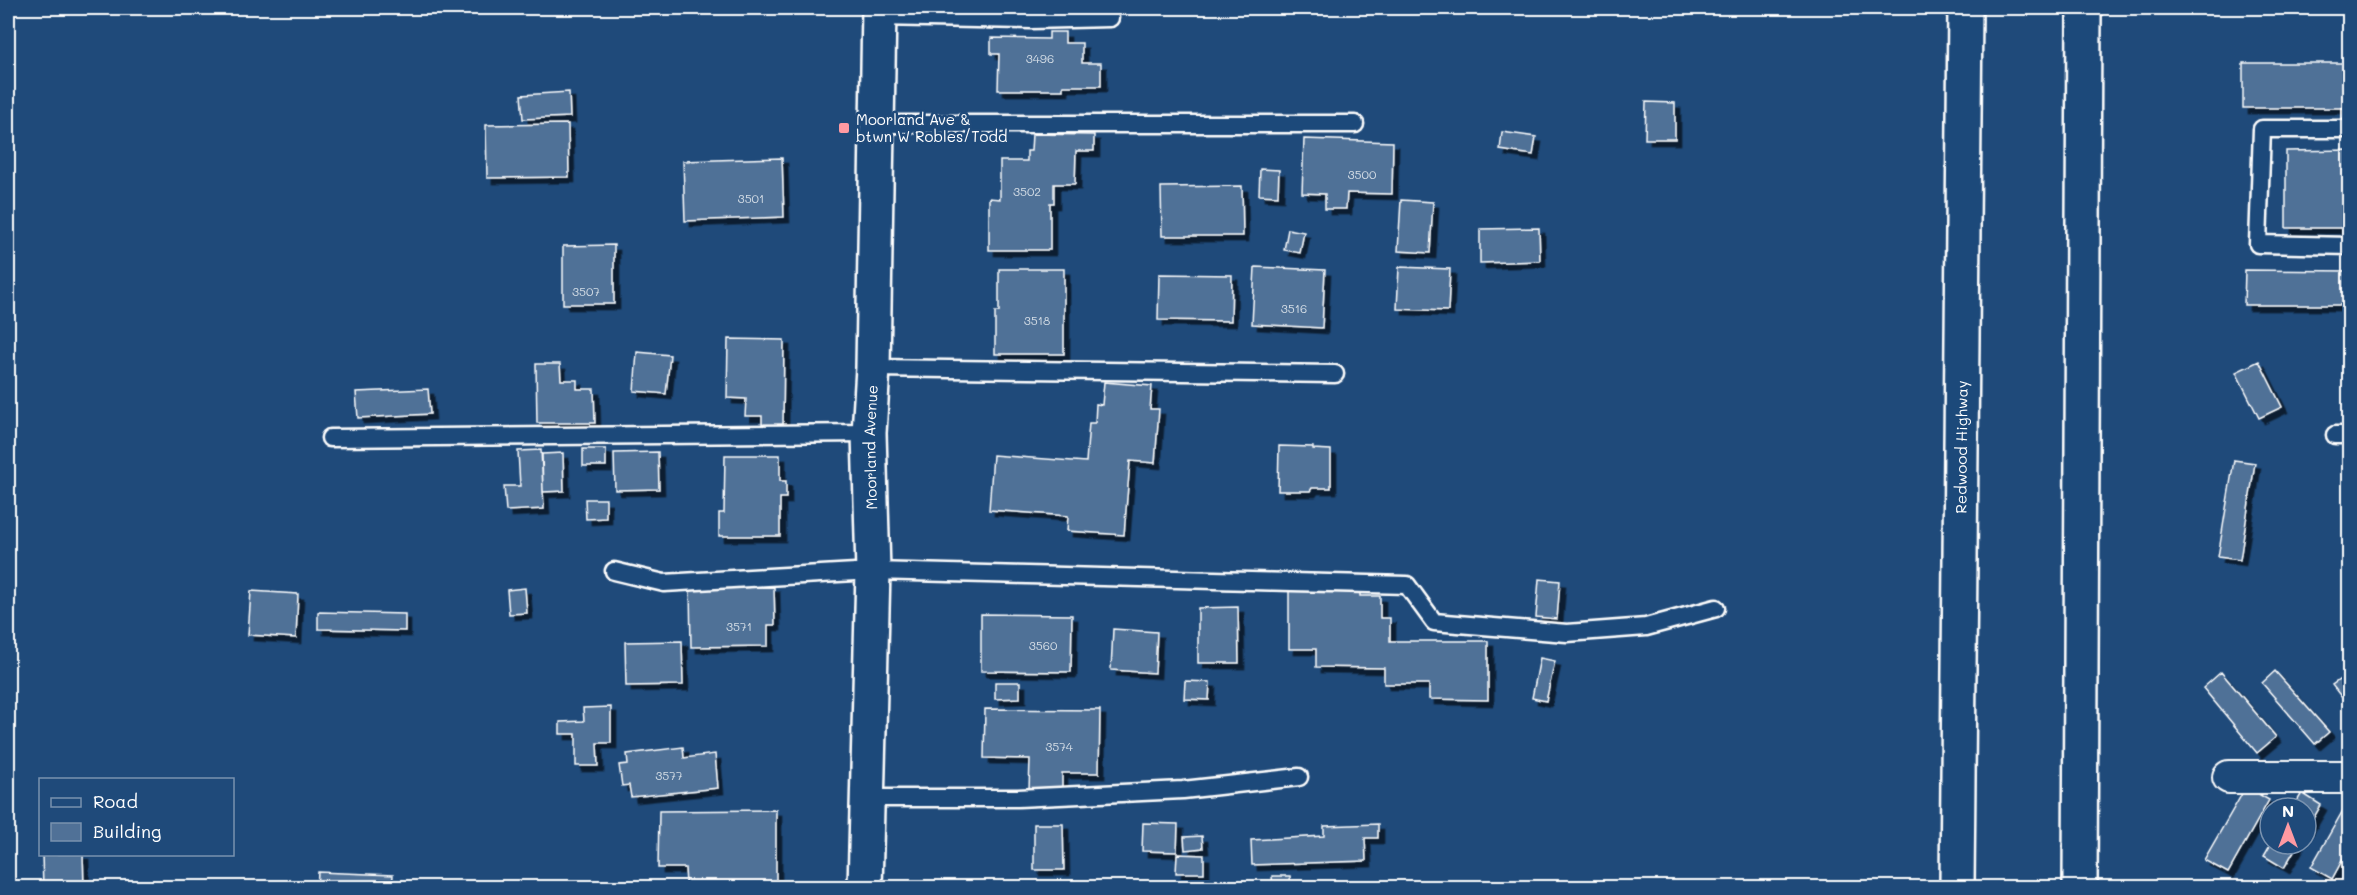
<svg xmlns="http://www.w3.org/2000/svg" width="2357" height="895" viewBox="0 0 2357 895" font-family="Mali,sans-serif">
  <defs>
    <filter id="shadow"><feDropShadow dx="5.5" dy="5.5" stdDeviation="0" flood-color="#0009"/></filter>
  </defs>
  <rect width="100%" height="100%" fill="#1f4a7a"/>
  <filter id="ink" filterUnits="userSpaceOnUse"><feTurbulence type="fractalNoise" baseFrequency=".0167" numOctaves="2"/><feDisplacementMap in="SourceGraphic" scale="12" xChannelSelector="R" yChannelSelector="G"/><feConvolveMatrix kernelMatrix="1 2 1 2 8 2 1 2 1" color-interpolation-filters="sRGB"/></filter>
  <g filter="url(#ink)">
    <path fill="#507197" stroke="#fff" stroke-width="1.5" filter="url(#shadow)" d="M1049,32H1065V43H1082V63H1101V86H1063V90H998L999,54H991V38L1049,39Z
      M2243,63H2350V108H2243Z
      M569,92L570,117L523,119L521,95Z
      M1646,102L1675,103V139H1645Z
      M568,124L569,177L487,178L486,125Z
      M1502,132L1536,137L1533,155L1500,150Z
      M1032,134L1094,135V151H1076L1075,184H1054V203H1050V250H989V198L1000,199V161H1027V151H1031Z
      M1304,139L1393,142L1392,194L1347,193L1346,209H1325V194L1302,193Z
      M2350,150V228H2286V151Z
      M782,158L784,217L685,221L683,161Z
      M1260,169L1279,170L1278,196L1259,195Z
      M1242,186L1243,236H1162L1161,187Z
      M1401,200L1433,202L1430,253L1398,251Z
      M1539,228L1540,261L1480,263V229Z
      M1288,229L1304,232L1300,253L1284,250Z
      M614,245V304H563V246Z
      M1255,267L1325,270L1322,328L1252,324Z
      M1399,267L1450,269L1448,311L1397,309Z
      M999,269H1064V354H995V312H999Z
      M2245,270L2350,271V305H2244Z
      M1159,274L1232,275L1231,321L1158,320Z
      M728,339L784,340L783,426H762V416H745L746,399L727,398Z
      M637,352L670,355L666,394L634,391Z
      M2259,361L2282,407L2259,418L2236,372Z
      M536,364H560L561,380H577V389H594L595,423H537Z
      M1104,382L1152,386L1150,409H1159L1155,463L1130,461L1124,535L1067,531L1068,516L989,510L993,455L1086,462L1089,423H1095L1096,404L1102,405Z
      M428,389L430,414L358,418L356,392Z
      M1279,446L1313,447V449L1331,450V488H1312L1310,491H1278Z
      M583,449H606V466H583Z
      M541,450L544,509L506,511L504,486H520L518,451Z
      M658,452L659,489L615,490L614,453Z
      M563,453L564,491L543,492L542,454Z
      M725,455H780V481H786V498H780V536H719V513H724Z
      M2234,460L2255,463L2240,560L2218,557Z
      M585,499H606V518L586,519Z
      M1539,579L1560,581L1557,619L1536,617Z
      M774,587L775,625H768V646L691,647L690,588Z
      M525,588L527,613L509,614L507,590Z
      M251,591L298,594L296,638L248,635Z
      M1289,591L1360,592V596H1380V618H1390V641H1488V700L1429,699V684H1384V668L1316,667V649H1289Z
      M1238,607L1239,663H1198V608Z
      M318,612L405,614V631L318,629Z
      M981,614L1072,615L1071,672L981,671Z
      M1113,629L1157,632L1155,673L1111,670Z
      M682,641L683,685L626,686L625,642Z
      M1540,658L1555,661L1546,701L1532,698Z
      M2275,671L2329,732L2315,744L2262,683Z
      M2221,672L2276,737L2257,753L2203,688Z
      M2349,673H2350V708L2332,685Z
      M1185,681L1210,682L1209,700L1184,699Z
      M995,682H1020V698L995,699Z
      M611,707V743H597L598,766H576V734H560V722L584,721L583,708Z
      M985,709L1100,710L1099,773H1062V790H1029L1030,759L984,758Z
      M683,747L684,758L715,754L718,788L631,797L629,785L622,786L619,765L628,764L627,754Z
      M2246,787L2269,800L2228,873L2204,860Z
      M2302,793L2321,805L2306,831V808H2293Z
      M2350,798V846L2332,879L2311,867Z
      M776,810V888H712L711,885H686L685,868H658L659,811Z
      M1143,823L1178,824L1177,852L1142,851Z
      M1034,824H1063L1064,870H1034Z
      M1378,824V838H1365L1366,861L1252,865L1251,840L1324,836V826Z
      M1202,836L1203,848L1185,850L1184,837Z
      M2271,844H2298L2284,868L2264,856Z
      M42,854H83L84,888H43Z
      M1177,854L1204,855V873H1176Z
      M318,872L393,875L392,888H317Z
      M1272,876H1290L1291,888H1273Z"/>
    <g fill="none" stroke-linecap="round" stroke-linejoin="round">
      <defs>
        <path id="service" d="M878,17L1031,20L1110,18
          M876,124H1355
          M2350,129H2262L2258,244L2350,246
          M873,368L1335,374
          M2335,435H2350
          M330,438L869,433
          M614,571L664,583L873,571L1407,585L1434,622L1567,633L1646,627L1716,608
          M867,798H1018L1183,790L1299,777"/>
        <path id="minor" d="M2229,777H2350"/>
        <g id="tertiary">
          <path id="s1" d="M865,888L873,571L869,433L873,368L879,8"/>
        </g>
        <g id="motorway">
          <path id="s2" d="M1957,888L1965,8"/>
          <path d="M2080,888L2084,8"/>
        </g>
      </defs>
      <use href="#service" stroke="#fff" stroke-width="21"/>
      <use href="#minor" stroke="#fff" stroke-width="36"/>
      <use href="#tertiary" stroke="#fff" stroke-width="38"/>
      <use href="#motorway" stroke="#fff" stroke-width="38"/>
      <use href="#service" stroke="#1f4a7a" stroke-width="16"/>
      <use href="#minor" stroke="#1f4a7a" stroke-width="32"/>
      <use href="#tertiary" stroke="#1f4a7a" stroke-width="33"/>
      <use href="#motorway" stroke="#1f4a7a" stroke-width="33"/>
    </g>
  </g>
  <rect fill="#ff9aa2" stroke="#1f4a7a" stroke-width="2" x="838" y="122" width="12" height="12" rx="3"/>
  <g text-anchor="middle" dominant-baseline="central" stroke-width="5" stroke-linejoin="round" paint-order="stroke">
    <g font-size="12" fill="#d3dce5">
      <text x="1040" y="58">3496</text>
      <text x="1362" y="174">3500</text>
      <text x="1027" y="191">3502</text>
      <text x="751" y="198">3501</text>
      <text x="586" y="291">3507</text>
      <text x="1294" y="308">3516</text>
      <text x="1037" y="320">3518</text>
      <text x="739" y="626">3571</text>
      <text x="1043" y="645">3560</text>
      <text x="1059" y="746">3574</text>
      <text x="669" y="775">3577</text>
    </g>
    <g font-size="15" fill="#fff" stroke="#1f4a7a" text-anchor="start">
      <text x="856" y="119">Moorland Ave &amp;<tspan x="856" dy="17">btwn W Robles/Todd</tspan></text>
    </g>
    <g font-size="15" fill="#fff" stroke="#1f4a7a">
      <text stroke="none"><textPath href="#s1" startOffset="441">Moorland Avenue</textPath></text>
      <text stroke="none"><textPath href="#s2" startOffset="441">Redwood Highway</textPath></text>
    </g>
  </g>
  <rect width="2357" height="895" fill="none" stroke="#1f4a7a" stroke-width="30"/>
  <rect x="15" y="15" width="2327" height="865" fill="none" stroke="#fff" stroke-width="2" filter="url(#ink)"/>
  <rect x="39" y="778" width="195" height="78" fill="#1f4a7a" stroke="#7992af" stroke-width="1.5"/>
  <rect x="51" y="798" width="30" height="9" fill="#1f4a7a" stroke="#7992af" stroke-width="1.5"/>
  <text x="93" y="808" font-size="18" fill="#ffffff">Road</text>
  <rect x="51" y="823" width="30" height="18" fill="#507197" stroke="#7992af" stroke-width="1.5"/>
  <text x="93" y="838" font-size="18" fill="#ffffff">Building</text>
  <g transform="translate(2288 826)"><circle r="28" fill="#1f4a7a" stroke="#7992af" stroke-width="1.5"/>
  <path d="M0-4.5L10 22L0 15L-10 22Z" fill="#ff9aa2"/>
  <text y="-9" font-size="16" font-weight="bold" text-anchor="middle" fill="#ffffff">N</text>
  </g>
</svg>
